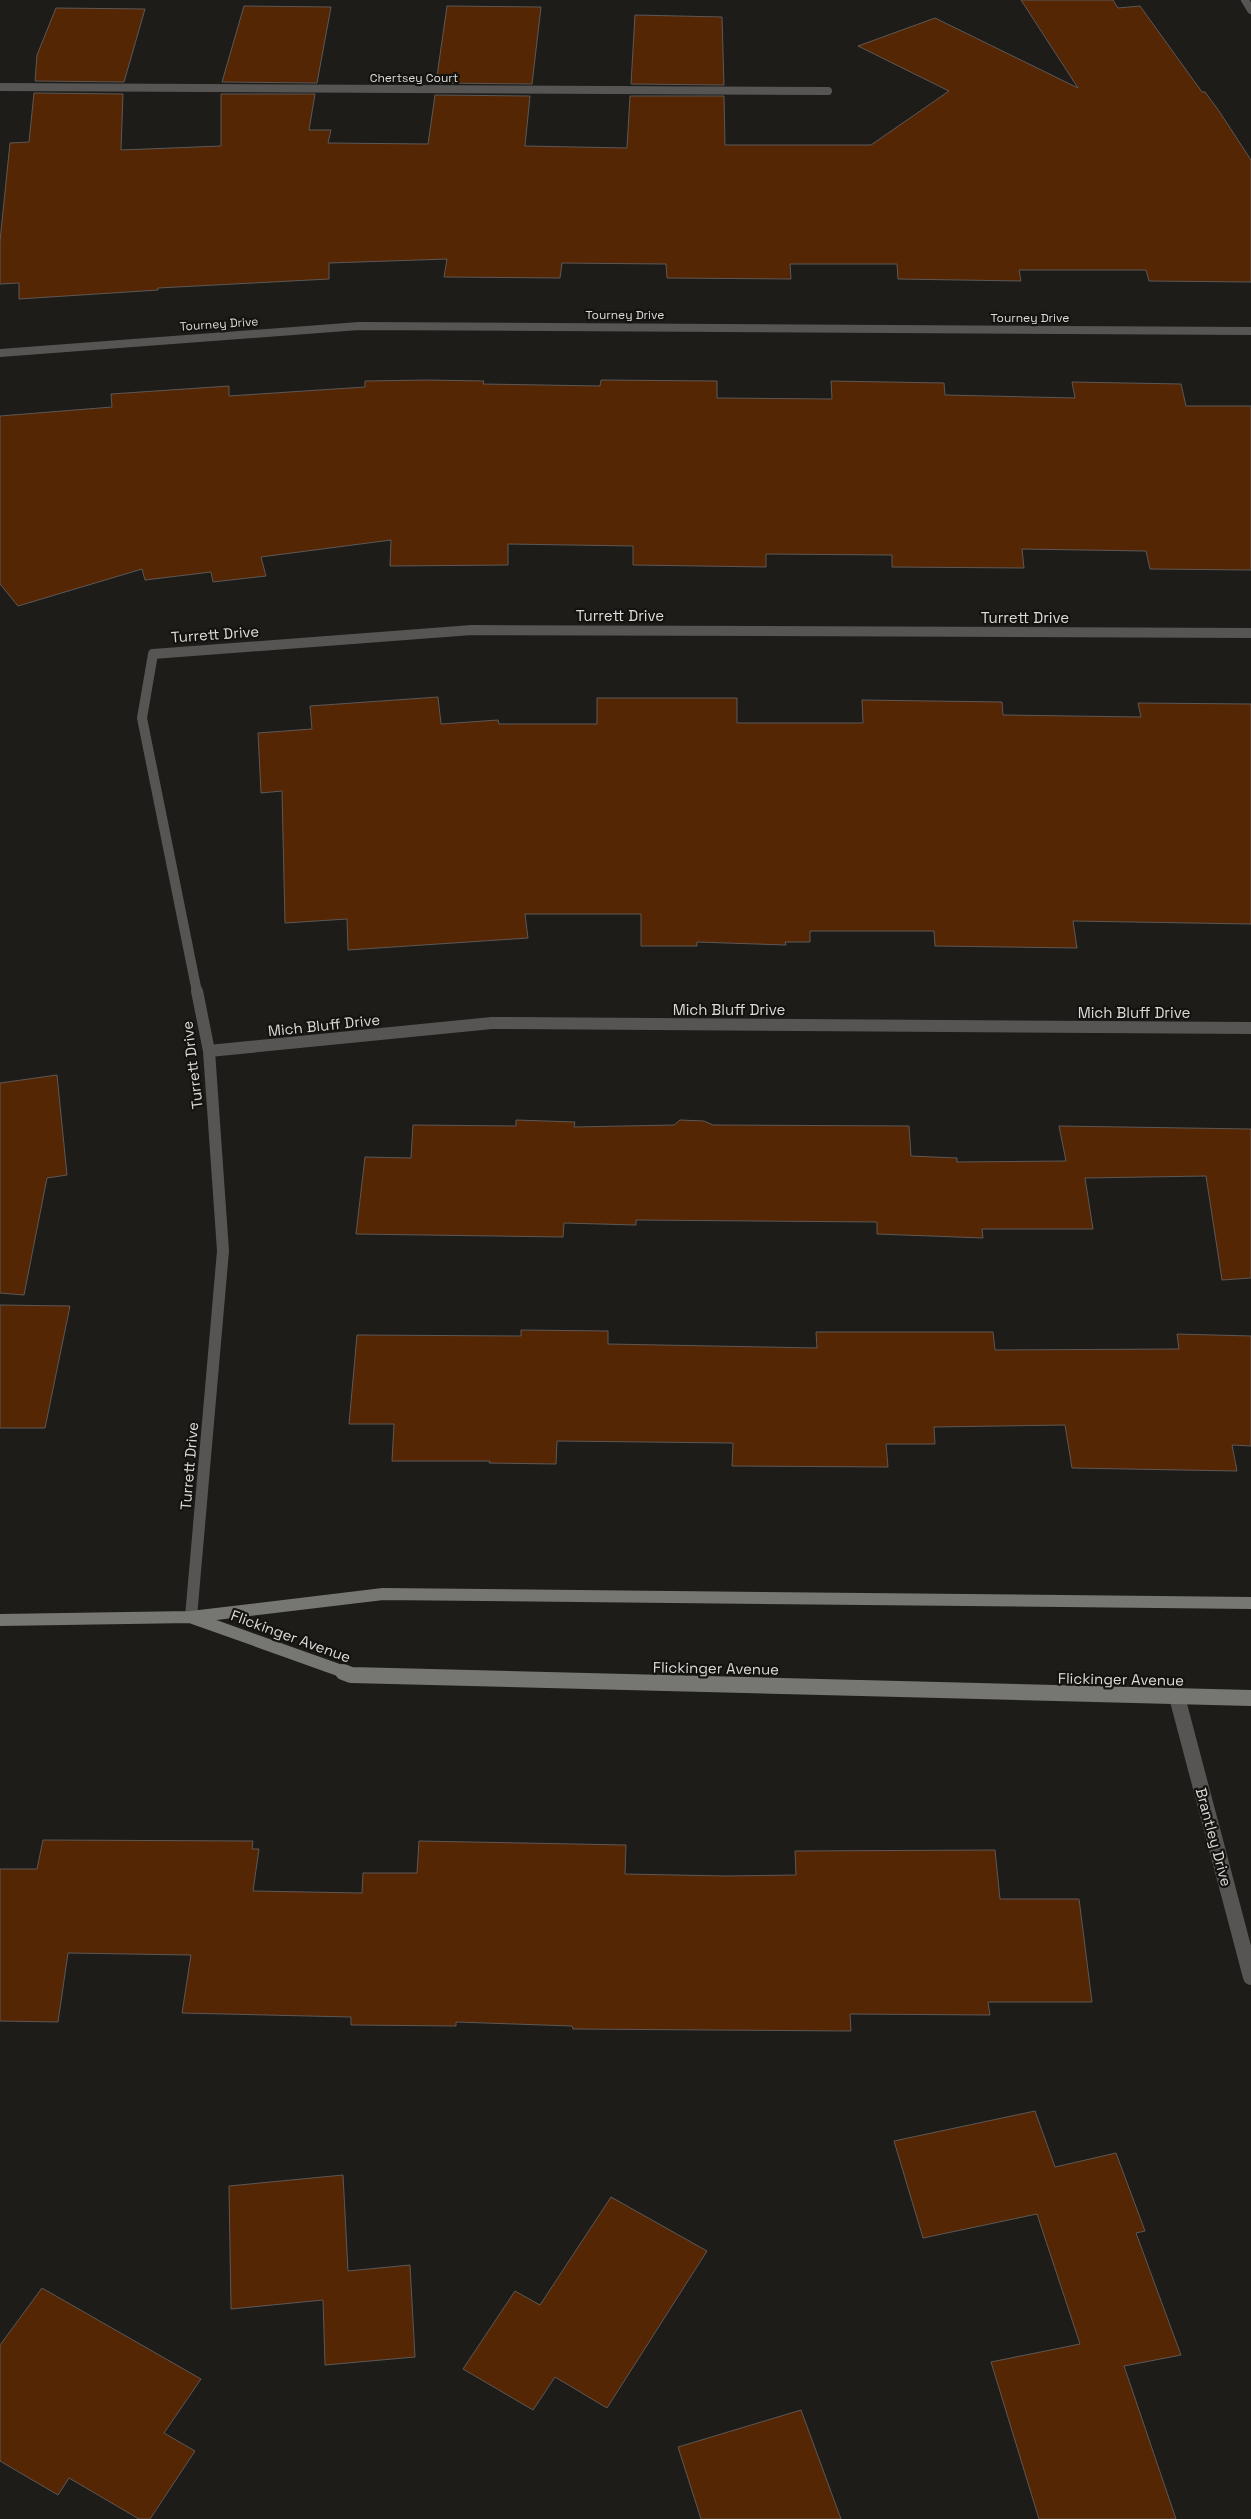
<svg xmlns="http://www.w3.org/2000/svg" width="1251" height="2519" viewBox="0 0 1251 2519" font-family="'Space Grotesk',sans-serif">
  <rect width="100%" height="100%" fill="#1e1c19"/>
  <path fill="#552604" stroke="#5c5856" d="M1021,0H1113L1118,8L1140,6L1202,92H1205L1219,111L1251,160V282L1149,281L1146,270H1019L1021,281L898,279L897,264H790L791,279L667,278L666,264L562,263L560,278L444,277L447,259L329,263V279L158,288V290L19,299V283L0,284V241L10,143L29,142L34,93L123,94L121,150L221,146V94H315L309,130H331L328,143L428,144L435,95L530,96L525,146L627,148L630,96H724L725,145H871L949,91L858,46L935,18L1078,88Z
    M244,6L331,7L317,83L222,82Z
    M447,6L541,7L532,84L436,83Z
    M56,8L145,9L124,82L35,81L37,55Z
    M635,15L722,17L724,85L631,84Z
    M428,380L484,381L483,384L600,386L601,380L717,381V398L832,399L831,381L944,383L945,395L1075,398L1072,382L1181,384L1186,406H1251V570L1150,569L1146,551L1022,549L1024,568L892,567V555L766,554V567L633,565V546L508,544V565L390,566L391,540L261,557L266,576L213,582L211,572L145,580L142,569L18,606L0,584V416L112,407L111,394L229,386V396L365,387V381Z
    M438,697L441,724L498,720L499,724H597V698H737V723H863L862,700L1002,702L1003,715L1141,717L1138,703L1251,704V924L1073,921L1077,948L935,946L934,931H810V942H785L786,945L697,942V946H641V914H525L528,938L348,950L347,919L285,923L282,791L261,793L258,733L312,729L310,706Z
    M57,1075L67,1175L47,1178L24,1295L0,1293V1083Z
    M516,1120L575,1122L574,1127L674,1125L680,1120L704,1121L713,1125L909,1126L911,1156L957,1158V1162L1066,1161L1059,1126L1251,1129V1278L1222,1280L1206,1176L1085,1178L1093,1229H982L983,1238L877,1234V1222L636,1220V1225L564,1223L563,1237L356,1234L365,1157L411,1158L413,1125L516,1126Z
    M0,1305L70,1306L45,1428H0Z
    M521,1330L608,1331V1344L817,1348L816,1332H993L995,1350L1179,1349L1177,1334L1251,1336V1446L1232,1445L1237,1471L1072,1468L1065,1425L934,1427L935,1444H886L888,1467L732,1466L733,1443L557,1441L556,1464L489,1463L490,1461H392L394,1424H349L357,1335L521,1336Z
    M43,1840L253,1841L252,1849H259L253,1891L362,1893L363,1873H417L419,1841L626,1845L625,1874L726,1876L796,1875L795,1851L995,1850L1000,1899H1079L1092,2002H988L990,2015L850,2014L851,2031L573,2029L572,2026L456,2022V2026L351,2025V2017L182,2013L191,1955L68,1953L58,2022L0,2021V1869H37Z
    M1035,2111L1055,2167L1116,2153L1145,2231L1136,2233L1181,2355L1124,2366L1176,2519H1039L991,2362L1080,2344L1037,2214L923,2238L894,2141Z
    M343,2175L348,2271L410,2265L415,2357L325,2365L323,2300L231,2309L229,2186Z
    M611,2197L707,2251L607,2408L555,2377L533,2410L463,2369L515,2291L540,2305Z
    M42,2288L201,2379L164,2433L195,2451L150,2519H139L69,2478L58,2495L0,2461V2345Z
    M801,2410L841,2519H701L678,2447Z"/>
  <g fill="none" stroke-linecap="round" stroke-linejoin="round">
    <path stroke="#565554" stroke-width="8" d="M1245,0L1251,10
      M0,87L828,91
      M0,353L359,326L1251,331"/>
    <path stroke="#565554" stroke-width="10" d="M197,992L142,718L153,654L472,630L1251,633"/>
    <path stroke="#565554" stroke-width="12" d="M209,1051L492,1023L1251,1028
      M191,1617L223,1251L209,1051L197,991"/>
    <path stroke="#565554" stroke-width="16" d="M1177,1697L1251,1977"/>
    <path stroke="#767673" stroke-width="12" d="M193,1618L347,1673
      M0,1620L191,1617L383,1594L1251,1603"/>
    <path stroke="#767673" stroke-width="16" d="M343,1672L351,1675L1251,1698"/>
  </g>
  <g text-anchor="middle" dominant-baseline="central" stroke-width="4.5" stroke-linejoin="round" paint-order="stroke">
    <g font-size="12" fill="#dcdbd9" stroke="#151310">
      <text x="414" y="78">Chertsey Court</text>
      <text x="625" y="315">Tourney Drive</text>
      <text x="1030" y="318">Tourney Drive</text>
      <text transform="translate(219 324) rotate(-4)">Tourney Drive</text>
    </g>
    <g font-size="15" fill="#dcdbd9" stroke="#151310">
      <text x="620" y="615">Turrett Drive</text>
      <text x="1025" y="617">Turrett Drive</text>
      <text transform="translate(215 634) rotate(-4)">Turrett Drive</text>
      <text x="729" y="1009">Mich Bluff Drive</text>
      <text x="1134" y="1012">Mich Bluff Drive</text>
      <text transform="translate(324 1025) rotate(-6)">Mich Bluff Drive</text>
      <text transform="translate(192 1065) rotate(-97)">Turrett Drive</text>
      <text transform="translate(189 1466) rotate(-85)">Turrett Drive</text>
      <text transform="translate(291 1636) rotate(20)">Flickinger Avenue</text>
      <text transform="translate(716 1668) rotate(1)">Flickinger Avenue</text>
      <text transform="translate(1121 1679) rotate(1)">Flickinger Avenue</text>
      <text transform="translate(1214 1837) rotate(75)">Brantley Drive</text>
    </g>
  </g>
</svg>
